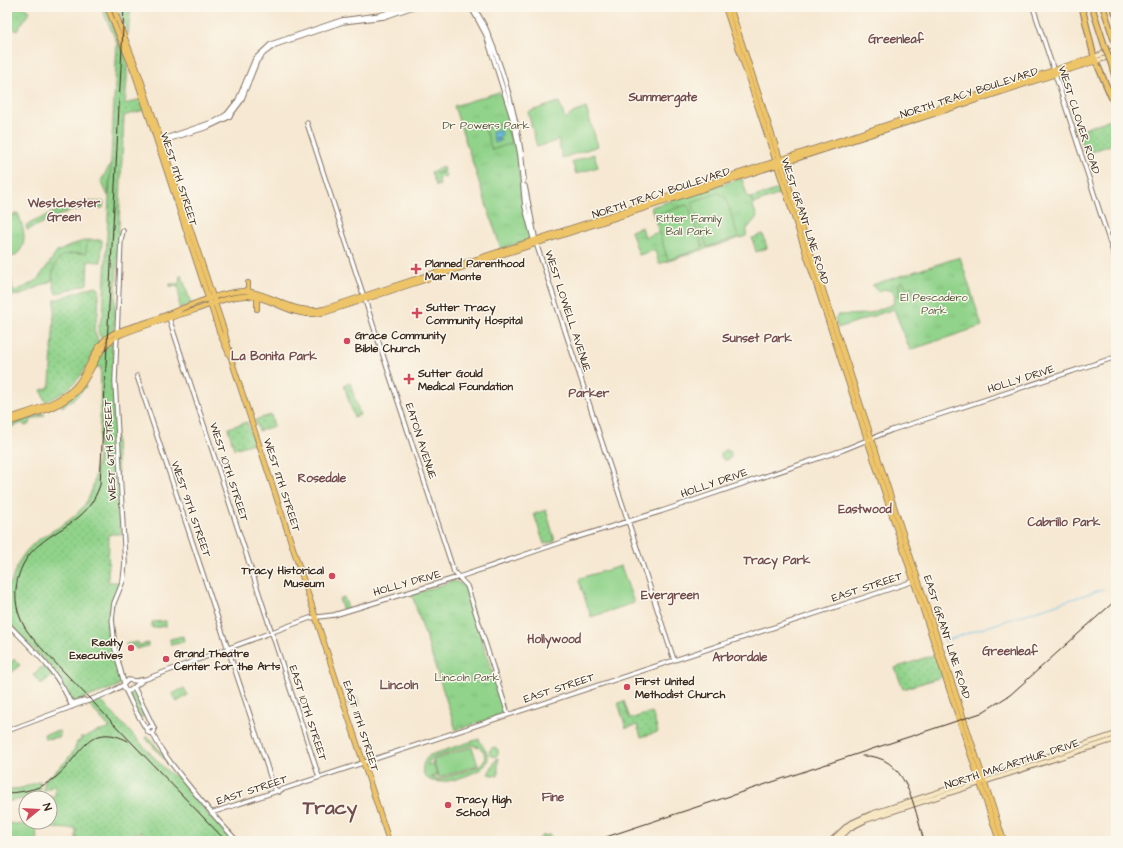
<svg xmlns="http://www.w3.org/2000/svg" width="1123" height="848" viewBox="0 0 1123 848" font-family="'Architects Daughter',sans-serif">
  <defs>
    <pattern id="grass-dots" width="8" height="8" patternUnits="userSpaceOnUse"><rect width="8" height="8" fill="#91d38b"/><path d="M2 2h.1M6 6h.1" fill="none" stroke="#7eb578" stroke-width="1.8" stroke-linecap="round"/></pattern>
    <pattern id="park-tufts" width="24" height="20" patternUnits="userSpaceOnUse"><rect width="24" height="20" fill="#91d38b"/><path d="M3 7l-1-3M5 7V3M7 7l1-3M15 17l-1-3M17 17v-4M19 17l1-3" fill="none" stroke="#7eb578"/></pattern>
    <pattern id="water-rules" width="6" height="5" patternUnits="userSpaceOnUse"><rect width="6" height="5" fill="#6cc0e8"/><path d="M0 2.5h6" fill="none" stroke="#5a9cbb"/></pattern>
  </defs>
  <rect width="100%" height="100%" fill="#fbf7ec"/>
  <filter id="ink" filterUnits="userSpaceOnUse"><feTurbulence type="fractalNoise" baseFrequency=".025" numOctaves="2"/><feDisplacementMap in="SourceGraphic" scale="8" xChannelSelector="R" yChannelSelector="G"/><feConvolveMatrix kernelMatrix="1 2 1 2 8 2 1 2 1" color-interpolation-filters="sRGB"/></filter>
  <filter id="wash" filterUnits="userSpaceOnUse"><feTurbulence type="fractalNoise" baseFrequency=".012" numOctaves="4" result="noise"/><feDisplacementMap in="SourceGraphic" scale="16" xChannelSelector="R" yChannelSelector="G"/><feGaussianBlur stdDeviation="0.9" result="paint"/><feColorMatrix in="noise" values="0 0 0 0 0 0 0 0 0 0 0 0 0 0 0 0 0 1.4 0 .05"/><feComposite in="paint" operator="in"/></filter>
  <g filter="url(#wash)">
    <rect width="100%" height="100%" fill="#f6e8d2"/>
    <path fill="url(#grass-dots)" stroke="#667e54" d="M117,7H131L128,34L118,9Z
      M117,43C132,51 126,89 125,104L141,99L144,110L124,116L114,331L102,339C94,330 101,323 103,314Z
      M1114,118L1116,122V143L1085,154L1078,131Z
      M782,188L783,193L753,204L751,198Z
      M763,234L767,248L756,252L752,238Z
      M87,240H102L101,262L88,261L87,284L56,294C51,280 50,264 65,254L85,253Z
      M95,286L99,289L98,314L94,329L99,343C83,373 78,388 45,402L41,390L48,388L50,384L55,300Z
      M110,343L114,346L113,384L121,534H109L108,582H120C103,622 112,642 122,682L116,687L74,702L71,700L54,671L7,621V581L11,584C24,528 64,538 87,501C102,477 100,399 101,367H94L101,354Z
      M350,383L360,415L354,417L344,385Z
      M271,415L274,426L259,431L255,420Z
      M247,422L254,443L234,449L228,428Z
      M721 455a5 5 0 1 1 10 0a5 5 0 1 1-10 0Z
      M546,510L555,541L544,544L534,514Z
      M344,597L348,608L343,610L339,599Z
      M166,621V626L152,628V622Z
      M183,636L184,642L171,645L170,639Z
      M138,642L139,645L148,643V646L136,649L135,646L127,647L126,644Z
      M936,654L942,677L903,689L895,668Z
      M14,659L20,665L9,675L7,673V666Z
      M44,665L53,675L41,684L33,675Z
      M184,688L188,695L177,702L172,694Z
      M357,697L360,705L350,708L348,703Z
      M100,700L165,769L175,777L178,774L210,816L234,841H150L142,832L115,841H76V829L44,828V822H50V798L45,797H55V785L43,791L45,779C55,773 75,755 77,742L81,740V736L83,738L96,732L109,729V727L88,704Z
      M624,701L630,719L652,712L658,732L641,737L637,725L626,728L618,703Z
      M59,731L60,737L45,739L44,734Z
      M148,736L171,765V767L146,738Z
      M40,781V793L39,794L22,799L7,802V790L22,788Z"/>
    <path fill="url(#park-tufts)" stroke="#667e54" d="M16,7H23L30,11L17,31L7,24Z
      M101,7H105L120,45L117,43Z
      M499,92L502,93L515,136L522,199L531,239L501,249L454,106Z
      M110,165H111L108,196L101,181Z
      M739,179H742L748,198L750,197L757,217L747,229L746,236L659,264L655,250L639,255L631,231L642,227L645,237L659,232L651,207Z
      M86,202H104L103,208H88L69,211L27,230L26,225C46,217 63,205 86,202Z
      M18,213C25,231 30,251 8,259L12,272L7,273V217Z
      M87,240L86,253C69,253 57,253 53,272C52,275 53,278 51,281L21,295L8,296L7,279L11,278L13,292L25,287L38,279L57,252L74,244Z
      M960,257L982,326L910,350L894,309L838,328L835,319L838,315L868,314L893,304L895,296L892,291L884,289L878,292L872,285Z
      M180,276H182L191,304L179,308V287L170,286V284H179Z
      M84,385L86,387L75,398L62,407L61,405Z
      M43,413L45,415L31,420L30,424L25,426L22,423L7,429V426Z
      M452,581L461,583L465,587L504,710L502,715L456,730L412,595Z
      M133,690L146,715L141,718L128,693Z
      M7,823L36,826L37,841H7Z
      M550,835L552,841H536L542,836Z"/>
    <path fill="#91d38b" stroke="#667e54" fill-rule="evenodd" d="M559,102L565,119L573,113L586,108L598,146L562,158L558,138L556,141L537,147L528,112Z
      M505,122L512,143L492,150L485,128Z
      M594,154L598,167L576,174L572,162Z
      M443,167L444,171L436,174L444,172L446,176L438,178L440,185L436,186L431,172Z
      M718,193L726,198L738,237L707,247L692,202Z
      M686,205L689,207L703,248L668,260L654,216Z
      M901,281L903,282L907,288L912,286L914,292L899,296V283Z
      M621,566L634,603L591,617L579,581L580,578Z
      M479,739C483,750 496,756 481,769C468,776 428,793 423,771C422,764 425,759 430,755ZM472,745L479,747L484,752L485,760L480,766L439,780L431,777L437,775L432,761L433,764L427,765L431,759Z
      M472,747L478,765L439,778L433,760Z
      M489.5 752a4.5 4.5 0 1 1 9 0a4.5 4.5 0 1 1-9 0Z
      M498,758V776L488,774L497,758Z"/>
    <path fill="url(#water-rules)" stroke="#547583" d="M500,129L502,135L496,138V140L500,139L501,141L495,143L492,132Z"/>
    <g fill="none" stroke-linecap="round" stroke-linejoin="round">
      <path stroke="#6cc0e8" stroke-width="1" d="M1113,586L1116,585
        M944,641L1103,589"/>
    </g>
  </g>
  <g filter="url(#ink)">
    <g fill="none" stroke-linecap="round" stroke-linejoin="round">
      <defs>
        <path id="tertiary" d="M471,7L486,35L514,124L520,155L525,207L533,238L537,246L674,660
          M474,7C478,15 484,23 487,31C507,79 520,128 524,179
          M1033,7L1116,261
          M307,123L454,572L467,586L508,714
          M160,140L216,121L227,114L238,100L255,59L271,44L342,20L380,15L405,7
          M160,142L208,127L229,117L241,101L257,61L264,53L275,45L343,22L384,17L413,7
          M525,186L536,242
          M123,231L121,239L115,381L125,563L123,581L114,603L112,618L115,649L124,683
          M180,310L170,316V321L319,777
          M137,376L263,754L274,788L279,792
          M7,623C32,649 59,672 72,707
          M123,685L125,690L129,691L142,681
          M134,687L153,726
          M126,691L135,710L148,732
          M70,700L73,703L84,700
          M82,703L94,699
          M147.5 730a3.5 3.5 0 1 1 7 0a3.5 3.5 0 1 1-7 0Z
          M7,731L111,692L123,685L128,680L136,681L146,679L310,618L334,615L459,577L571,539L662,511L843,450L892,430L1116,357
          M153,732C155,750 222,825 237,841
          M211,813L914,581"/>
        <path id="secondary" d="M1094,57L1116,49
          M1096,61L1116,55
          M831,841L849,824L871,814L1116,734
          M837,841L850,828L866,820L1116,739"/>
        <path id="primary" d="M107,7L135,74L220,334L230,356
          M113,7L140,77L224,330L233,365L389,841
          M725,7L999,841
          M730,7L1004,841
          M244,291L248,289V283
          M257,309V300L260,298
          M7,419C30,411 58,404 75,387C91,370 93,342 116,332C129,327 143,324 156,319C179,310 223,290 246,291C274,294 294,316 324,309L1094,57
          M7,423C30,415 58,409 76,392C93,375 96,345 120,335C144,325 170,318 195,310C211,305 230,295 248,296C277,298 293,321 326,312L1096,61"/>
        <path id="motorway" d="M1082,7L1094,57L1116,108
          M1092,7L1105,47
          M1103,7L1116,46
          M1113,7L1116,14
          M1111,63L1116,80"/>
      </defs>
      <use href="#tertiary" stroke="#7c6c5d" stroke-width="5.5"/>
      <use href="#secondary" stroke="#7c6c5d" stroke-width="6"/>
      <use href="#primary" stroke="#7c6c5d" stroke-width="6"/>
      <use href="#motorway" stroke="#7c6c5d" stroke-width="7"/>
      <use href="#tertiary" stroke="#fff" stroke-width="3.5"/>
      <use href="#secondary" stroke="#f8e7c3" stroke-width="4"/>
      <use href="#primary" stroke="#eec469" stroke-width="4.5"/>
      <use href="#motorway" stroke="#eec469" stroke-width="5"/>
      <path stroke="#3b2a1e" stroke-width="1" d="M124,7L100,485C88,520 66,523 40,544C17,562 9,595 22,622C27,633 36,642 44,651L226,841
        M862,756C907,753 914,808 924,841
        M7,793C26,792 41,789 56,777C81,757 88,720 128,741
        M594,841L981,713L1010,695L1116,600"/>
      <defs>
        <path id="motorway-bridge" d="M1105,47L1111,63"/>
      </defs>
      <use href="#motorway-bridge" stroke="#7c6c5d" stroke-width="7" stroke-linecap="butt"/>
      <use href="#motorway-bridge" stroke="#eec469" stroke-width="5"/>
    </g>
  </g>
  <g fill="#d1495b" stroke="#fbf7ec" stroke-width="1.5">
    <path d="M414 263h4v4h4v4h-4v4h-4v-4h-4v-4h4z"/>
    <path d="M415 307h4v4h4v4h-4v4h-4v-4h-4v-4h4z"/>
    <circle cx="347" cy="341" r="4"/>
    <path d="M407 373h4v4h4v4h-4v4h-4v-4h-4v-4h4z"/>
    <circle cx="332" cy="576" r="4"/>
    <circle cx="131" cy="648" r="4"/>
    <circle cx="166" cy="659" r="4"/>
    <circle cx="627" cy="687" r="4"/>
    <circle cx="448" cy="805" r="4"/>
  </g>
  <g text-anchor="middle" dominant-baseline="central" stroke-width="3" stroke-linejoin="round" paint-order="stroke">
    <g font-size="11" fill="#3b2a1e" stroke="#fbf7ec">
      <text transform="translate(969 93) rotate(-18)">NORTH TRACY BOULEVARD</text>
      <text transform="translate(1079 120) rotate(72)">WEST CLOVER ROAD</text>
      <text transform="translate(179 179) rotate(72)">WEST 11TH STREET</text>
      <text transform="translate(661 193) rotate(-18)">NORTH TRACY BOULEVARD</text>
      <text transform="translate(805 221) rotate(72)">WEST GRANT LINE ROAD</text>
      <text transform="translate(568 311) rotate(72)">WEST LOWELL AVENUE</text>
      <text transform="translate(1021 379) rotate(-18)">HOLLY DRIVE</text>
      <text transform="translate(421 441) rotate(72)">EATON AVENUE</text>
      <text transform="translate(110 450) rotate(-93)">WEST 6TH STREET</text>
      <text transform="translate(229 472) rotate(72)">WEST 10TH STREET</text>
      <text transform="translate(714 483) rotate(-19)">HOLLY DRIVE</text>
      <text transform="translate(282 485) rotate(72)">WEST 11TH STREET</text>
      <text transform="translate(191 509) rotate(71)">WEST 9TH STREET</text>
      <text transform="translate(407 583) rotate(-16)">HOLLY DRIVE</text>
      <text transform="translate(867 587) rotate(-18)">EAST STREET</text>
      <text transform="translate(947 637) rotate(72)">EAST GRANT LINE ROAD</text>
      <text transform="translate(559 688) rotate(-18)">EAST STREET</text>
      <text transform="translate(308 713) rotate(72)">EAST 10TH STREET</text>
      <text transform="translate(361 726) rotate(72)">EAST 11TH STREET</text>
      <text transform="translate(1012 764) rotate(-18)">NORTH MACARTHUR DRIVE</text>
      <text transform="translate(252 790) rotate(-18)">EAST STREET</text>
    </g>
    <g font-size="11" fill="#505439" stroke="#fbf7ec">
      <text x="486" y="125">Dr Powers Park</text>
      <text x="689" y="218">Ritter Family<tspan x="689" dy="13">Ball Park</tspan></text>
      <text x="934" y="297">El Pescadero<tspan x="934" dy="13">Park</tspan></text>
      <text x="467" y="677">Lincoln Park</text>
    </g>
    <g font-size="11" font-weight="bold" fill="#3b2a1e" stroke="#fbf7ec" text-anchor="start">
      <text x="425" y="263">Planned Parenthood<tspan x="425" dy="13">Mar Monte</tspan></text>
      <text x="426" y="307">Sutter Tracy<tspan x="426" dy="13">Community Hospital</tspan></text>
      <text x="355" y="335">Grace Community<tspan x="355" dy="13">Bible Church</tspan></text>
      <text x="418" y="373">Sutter Gould<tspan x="418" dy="13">Medical Foundation</tspan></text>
      <text x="324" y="570" text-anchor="end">Tracy Historical<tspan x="324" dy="13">Museum</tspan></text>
      <text x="123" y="642" text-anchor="end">Realty<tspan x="123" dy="13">Executives</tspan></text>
      <text x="174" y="653">Grand Theatre<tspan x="174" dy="13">Center for the Arts</tspan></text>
      <text x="635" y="681">First United<tspan x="635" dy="13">Methodist Church</tspan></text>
      <text x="456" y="799">Tracy High<tspan x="456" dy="13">School</tspan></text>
    </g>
    <g font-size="12" font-weight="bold" fill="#724c4e" stroke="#fbf7ec">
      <text x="896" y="39">Greenleaf</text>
      <text x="663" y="97">Summergate</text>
      <text x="64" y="203">Westchester<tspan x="64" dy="14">Green</tspan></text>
      <text x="757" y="338">Sunset Park</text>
      <text x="274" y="356">La Bonita Park</text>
      <text x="589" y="393">Parker</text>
      <text x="322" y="478">Rosedale</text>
      <text x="865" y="509">Eastwood</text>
      <text x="1064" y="522">Cabrillo Park</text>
      <text x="777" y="560">Tracy Park</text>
      <text x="670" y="595">Evergreen</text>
      <text x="554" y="639">Hollywood</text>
      <text x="1010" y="651">Greenleaf</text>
      <text x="740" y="657">Arbordale</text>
      <text x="399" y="685">Lincoln</text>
      <text x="553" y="797">Fine</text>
    </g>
    <g font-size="19" font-weight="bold" fill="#724c4e" stroke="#fbf7ec">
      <text x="330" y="808">Tracy</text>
    </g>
  </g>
  <rect width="1123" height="848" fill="none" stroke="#fbf7ec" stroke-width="24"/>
  <g transform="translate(38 810) rotate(72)"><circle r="19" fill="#fbf7ec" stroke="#aea59a"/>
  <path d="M0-3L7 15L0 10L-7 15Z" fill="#d1495b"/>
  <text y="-6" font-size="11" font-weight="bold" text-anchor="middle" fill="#3b2a1e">N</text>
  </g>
</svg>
